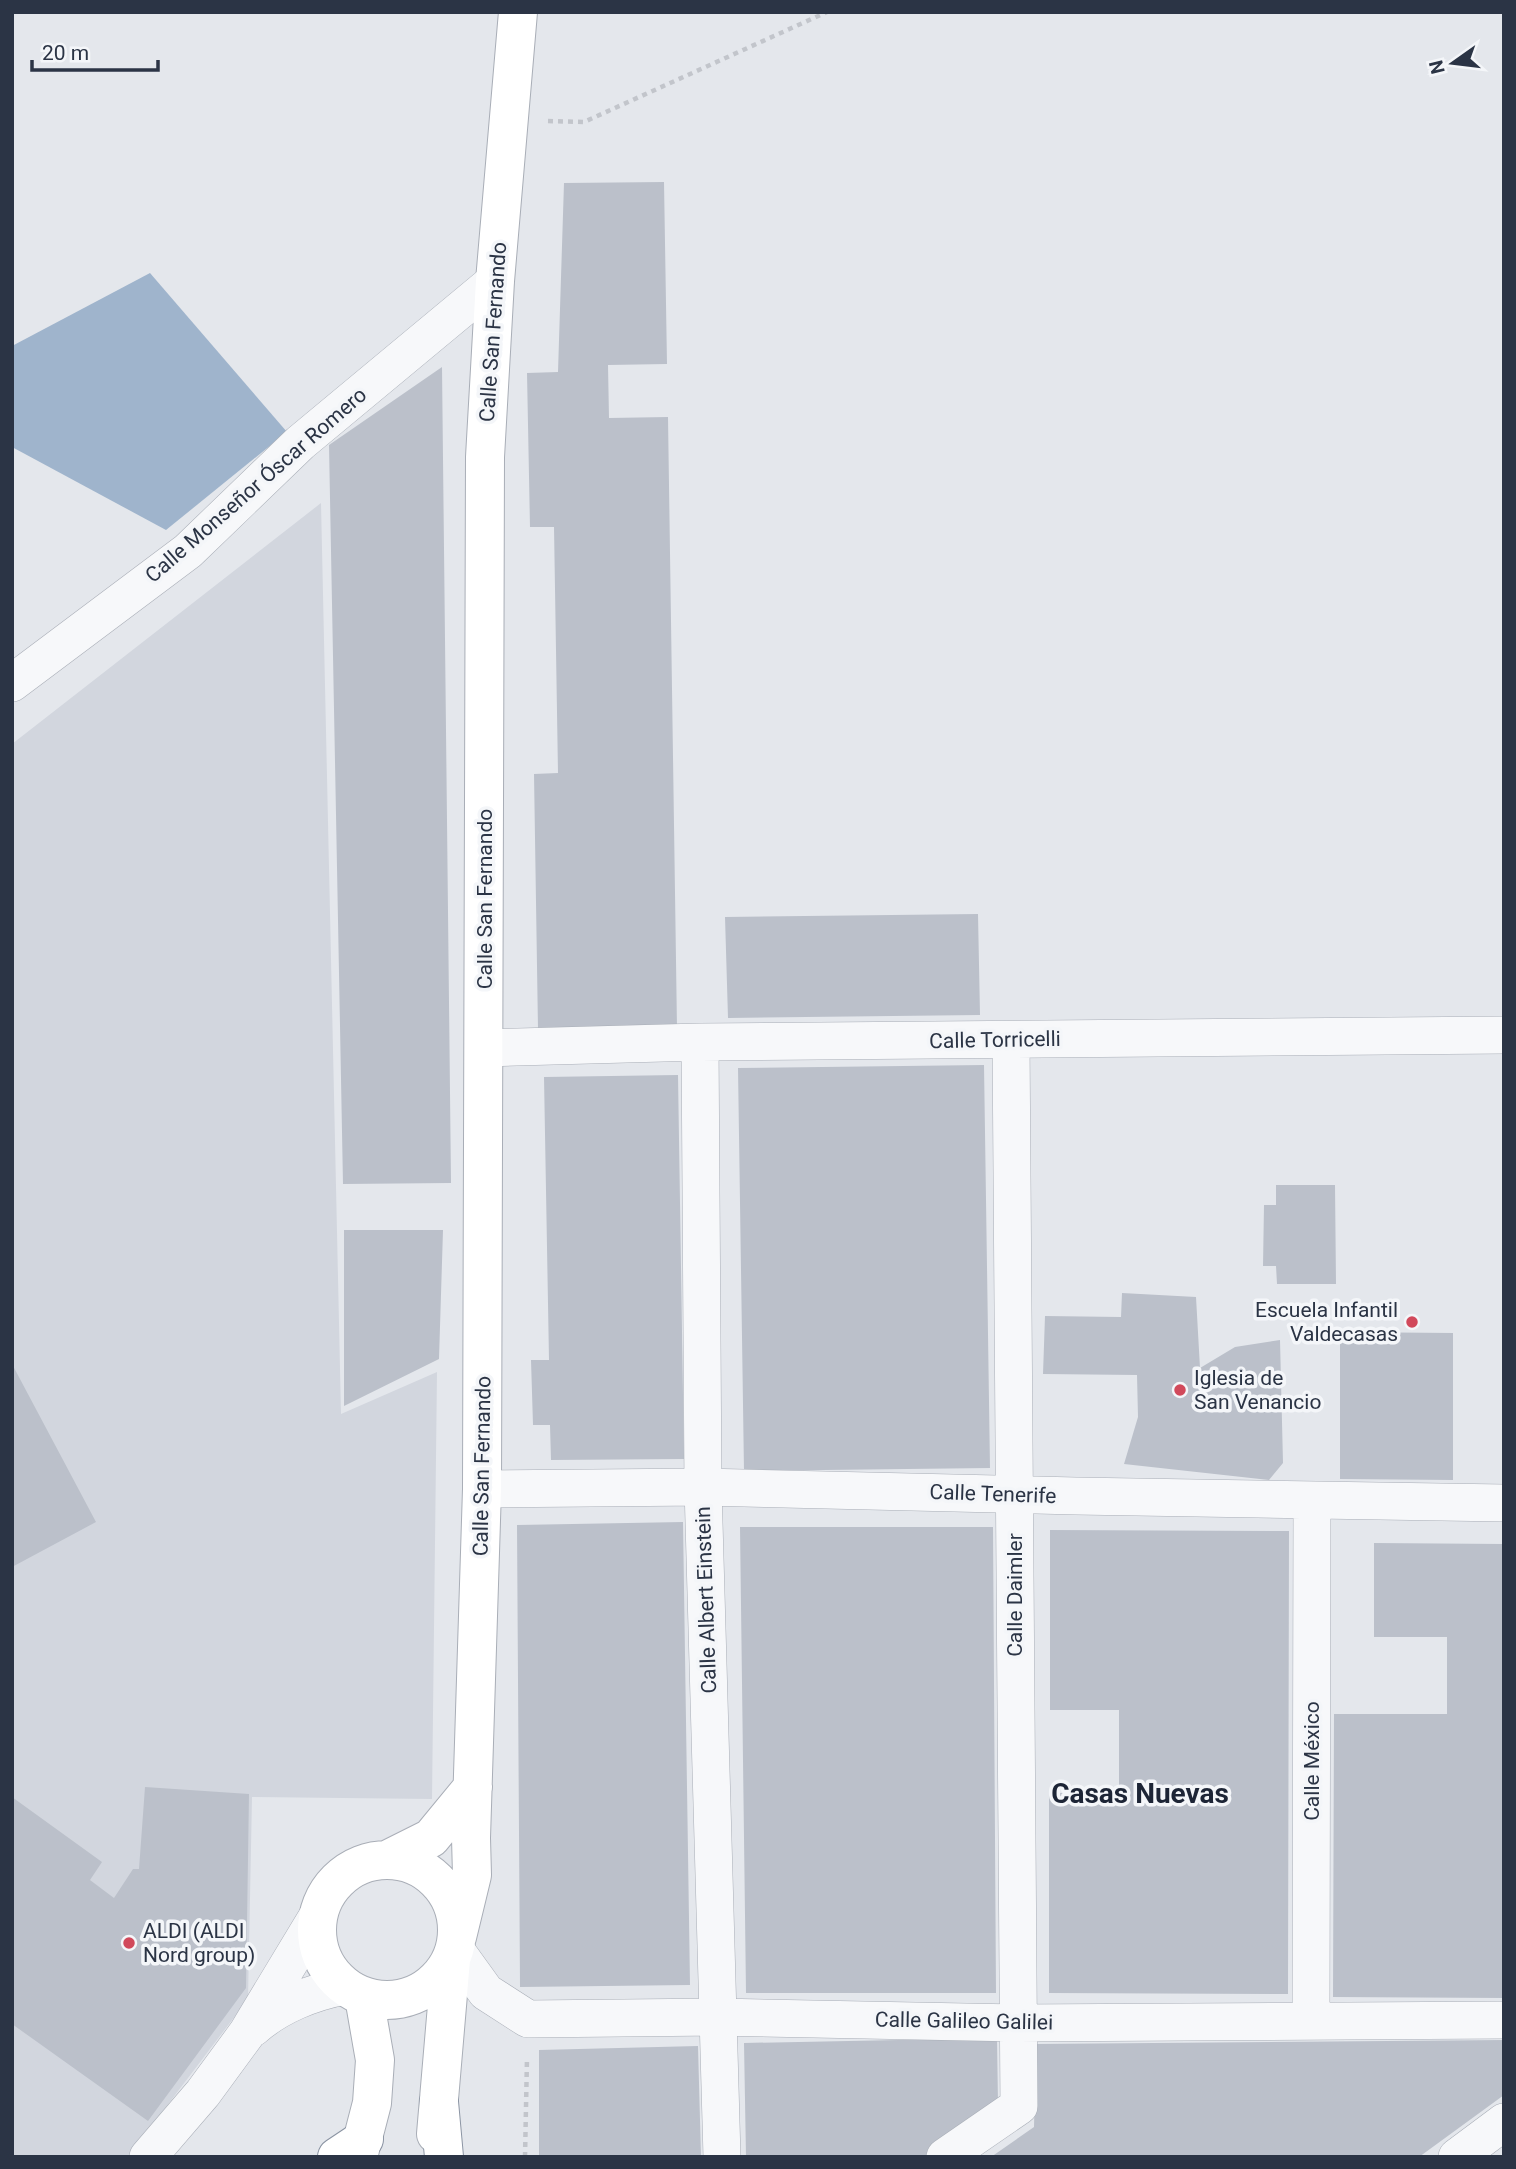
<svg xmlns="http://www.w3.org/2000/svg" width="1516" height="2169" viewBox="0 0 1516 2169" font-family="Roboto,sans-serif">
  <rect width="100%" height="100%" fill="#e4e7ec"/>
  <path fill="#d2d6de" d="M321,503L341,1414L437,1372L432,1799L252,1797L248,1999L128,2157H12V744Z"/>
  <path fill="#9fb4cc" d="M150,273L287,432L166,530L12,447V346Z"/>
  <path fill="#bbc0ca" d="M664,182L667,364L608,365L609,418L668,417L677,1028L538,1029L534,774L558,773L554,527H530L527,373L558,372L564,183Z
    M442,367L451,1183L343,1184L329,445Z
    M978,914L980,1015L728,1018L725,917Z
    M984,1065L990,1468L744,1471L738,1068Z
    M678,1075L684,1459L551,1460L550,1425H533L531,1360H549L544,1077Z
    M1276,1185H1335L1336,1284H1277L1276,1266H1263L1264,1205H1276Z
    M344,1230H443L439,1359L344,1406Z
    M1122,1293L1196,1297L1200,1368L1235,1347L1280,1340L1283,1463L1269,1480L1124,1464L1138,1417L1137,1375L1043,1374L1045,1316L1121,1317Z
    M1340,1332L1453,1333V1480L1340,1479Z
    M12,1364L96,1522L12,1567Z
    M683,1522L690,1985L520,1987L517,1525Z
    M740,1527H993L996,1993H746Z
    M1050,1530L1289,1531L1288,1994L1049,1993V1793H1119V1710H1050Z
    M1374,1543L1504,1544V1998L1333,1997L1334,1714H1447V1637H1374Z
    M145,1787L249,1794L246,1988L148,2121L12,2024V1797L102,1862L90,1880L114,1898L133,1869H139Z
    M997,2038L998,2104L924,2157H746L744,2043Z
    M1504,2040V2095L1419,2157H991L1034,2127L1036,2044Z
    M698,2046L701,2157H539V2050Z"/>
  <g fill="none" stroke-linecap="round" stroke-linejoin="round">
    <defs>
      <path id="street" d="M12,683L188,551L300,443L495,281
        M700,1042L703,1487L722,2157
        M485,1048L700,1042L1504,1035
        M482,1489L703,1487L1076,1496L1504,1503
        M455,1949L486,1992L528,2019L718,2017L1018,2023L1504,2020
        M1311,2021L1312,1500
        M253,2028C278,2006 312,1992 345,1986
        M148,2157L203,2093L247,2033L317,1917
        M945,2157L1019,2106L1011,1041
        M1457,2157L1504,2122"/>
      <path id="secondary" d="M389,1859L431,1838L473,1787
        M317 1930a70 70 0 1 1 140 0a70 70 0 1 1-140 0Z
        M457,1937L472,1875L471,1838L482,1489L485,457L495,281L518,12
        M436,2134L451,1959
        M358,2157L372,2103L375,2060L364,1997"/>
      <path id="highway" d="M439,2102L444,2157
        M337,2157L364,2139"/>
    </defs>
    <use href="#street" stroke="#a9aeb7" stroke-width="38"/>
    <use href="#secondary" stroke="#a9aeb7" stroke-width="40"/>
    <use href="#highway" stroke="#8b94a3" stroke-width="40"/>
    <path stroke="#c2c5cb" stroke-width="4.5" stroke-dasharray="5 5" stroke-linecap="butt" d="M548,121L584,122L827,12
      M525,2157L527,2058"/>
    <use href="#street" stroke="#f7f8fa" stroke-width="37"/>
    <use href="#secondary" stroke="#fff" stroke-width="38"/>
    <use href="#highway" stroke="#fff" stroke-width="38"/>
  </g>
  <g fill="#d1495b" stroke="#f4f6f9" stroke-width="2.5">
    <circle cx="1412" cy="1322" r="7"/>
    <circle cx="1180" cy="1390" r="7"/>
    <circle cx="129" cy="1943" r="7"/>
  </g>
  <g text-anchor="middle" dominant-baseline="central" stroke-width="7" stroke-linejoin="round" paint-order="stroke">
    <g font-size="21" fill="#2b3445" stroke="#f4f6f9">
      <text transform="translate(493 332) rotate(-86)">Calle San Fernando</text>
      <text transform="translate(256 485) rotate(-41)">Calle Monseñor Óscar Romero</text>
      <text transform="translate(485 899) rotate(-90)">Calle San Fernando</text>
      <text transform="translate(995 1040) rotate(-1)">Calle Torricelli</text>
      <text transform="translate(482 1466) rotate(-89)">Calle San Fernando</text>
      <text transform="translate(993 1494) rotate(2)">Calle Tenerife</text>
      <text transform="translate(1015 1595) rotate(-90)">Calle Daimler</text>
      <text transform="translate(706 1600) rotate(-92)">Calle Albert Einstein</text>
      <text transform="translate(1312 1761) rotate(-90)">Calle México</text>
      <text transform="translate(964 2021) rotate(1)">Calle Galileo Galilei</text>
    </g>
    <g font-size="21" fill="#2b3445" stroke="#f4f6f9" text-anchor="start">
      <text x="1398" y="1310" text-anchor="end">Escuela Infantil<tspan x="1398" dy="24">Valdecasas</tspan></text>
      <text x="1194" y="1378">Iglesia de<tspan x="1194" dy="24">San Venancio</tspan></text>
      <text x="143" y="1931">ALDI (ALDI<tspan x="143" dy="24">Nord group)</tspan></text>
    </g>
    <g font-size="28" font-weight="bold" fill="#1d2536" stroke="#f4f6f9">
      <text x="1140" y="1793">Casas Nuevas</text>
    </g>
  </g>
  <rect width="1516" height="2169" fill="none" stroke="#2b3445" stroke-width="28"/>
  <g transform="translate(1453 63) rotate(256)" stroke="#f4f6f9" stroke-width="5" paint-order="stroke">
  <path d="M0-5L12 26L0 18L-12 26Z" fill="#2b3445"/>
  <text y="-10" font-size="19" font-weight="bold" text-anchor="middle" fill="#2b3445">N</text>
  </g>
  <path d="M32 60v10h126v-10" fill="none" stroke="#2b3445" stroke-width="3.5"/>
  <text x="42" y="60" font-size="21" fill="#2b3445" stroke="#f4f6f9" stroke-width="5" paint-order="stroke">20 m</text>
</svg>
